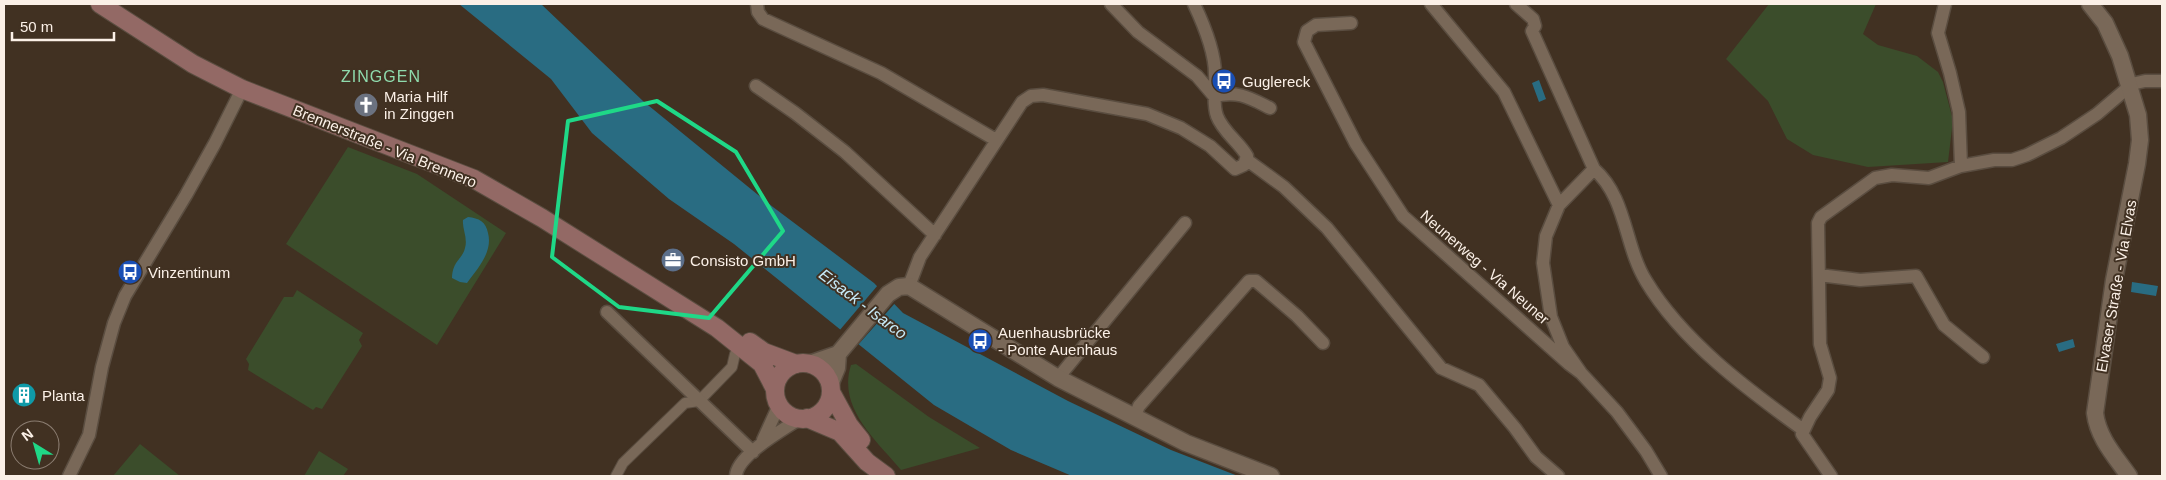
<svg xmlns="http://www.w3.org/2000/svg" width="2166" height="480" viewBox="0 0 2166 480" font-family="Helvetica,sans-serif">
  <rect width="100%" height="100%" fill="#413122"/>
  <path fill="#3b4d2b" d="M1769,4H1876L1863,34L1878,45L1917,56L1938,72L1943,82L1953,120L1948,162L1868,167L1813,155L1787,139L1768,101L1726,59Z
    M348,147L417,174L506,233L437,345L286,244Z
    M297,290L363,333L359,340L362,346L322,409L316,407L313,410L248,370L249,364L246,359L284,297H293Z
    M856,364L929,417L980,448L901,470C877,441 837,408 851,365Z
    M140,444L180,476H113Z
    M319,451L348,469L343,476H304Z"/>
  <path fill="#296c82" d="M459,4H541L643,101L773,207L874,283L903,313L1068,401L1171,450L1238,476H1072L1011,450L934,405L734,244L669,199L592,133L551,79Z
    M1539,80L1546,99L1539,102L1532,83Z
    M468,217C479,218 486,222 488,233C493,252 478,268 467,283L460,282L452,278C453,260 462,260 465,248C468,238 462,229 463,220Z
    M2132,282L2158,286L2156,296L2131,292Z
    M2073,339L2075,347L2059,352L2056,344Z"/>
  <path fill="#413122" d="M878,285L896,302L857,346L839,331Z"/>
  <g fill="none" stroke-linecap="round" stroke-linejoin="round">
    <defs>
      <path id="pedestrian" d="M616,476L623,463L685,403L699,401L732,367L735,354"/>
      <path id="minor" d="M757,4L758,12L763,19L881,73L996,140
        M1111,4L1138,32L1197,76L1214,96
        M1431,4L1504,92L1559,205
        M1516,4L1533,19L1535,26L1532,31L1594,169C1627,198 1624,245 1646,281C1682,341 1747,389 1802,429
        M1945,4L1938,33L1950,73L1959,112L1961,166
        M1351,23L1316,25L1307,31L1304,42L1356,144L1403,216L1569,364L1581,373
        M756,86L795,113L845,152L935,235
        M1214,96C1239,91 1248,97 1270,108
        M1247,160L1284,187L1327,228L1441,368L1479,385L1515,428L1536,457L1558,476
        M1594,169L1559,205L1546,236L1543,263L1551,317L1563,347L1581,373L1617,412L1646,451L1661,476
        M1819,275L1860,280L1916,276L1944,325L1983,357
        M909,286L920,257L1022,102L1031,96L1043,95L1147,114L1181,128L1210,146L1235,169L1244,165L1247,156C1239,142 1223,132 1217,116C1212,102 1216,88 1215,74C1215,52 1203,23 1194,4
        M607,312L753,452
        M1058,378L1185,223
        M1134,418L1139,406L1249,281H1256L1297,316L1323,343
        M763,440L779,405
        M69,476L89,435L102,367L114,323L125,296L186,195L215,143L242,89
        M736,476C737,455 783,430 799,419
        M1831,476L1802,434L1810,417L1828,390L1830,378L1820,344L1818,223L1821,217L1875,178L1892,175L1929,178L1961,166L1994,160H2012L2027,155L2061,138L2097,114L2124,91L2136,83L2145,81H2162"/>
      <path id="tertiary" d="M2090,4L2105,23L2120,56L2138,115L2140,140L2137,164L2114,280L2095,413C2098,438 2115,456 2129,476
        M809,364L838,354L888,294L899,287L909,286L1058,378L1186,443L1271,476
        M830,385L837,368L838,354"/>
      <path id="secondary" d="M100,4L193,64L242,89L474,179L542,218L717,328L762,364L775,389
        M750,342L764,352L796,364
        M775 391a28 28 0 1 1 56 0a28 28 0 1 1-56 0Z
        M831,392L849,425L861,440
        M807,418L840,432L867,462L886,476"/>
    </defs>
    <use href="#pedestrian" stroke="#5a4d40" stroke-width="12"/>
    <use href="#minor" stroke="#5a4d40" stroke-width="15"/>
    <use href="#tertiary" stroke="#5a4d40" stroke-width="19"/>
    <use href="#secondary" stroke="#5a4d40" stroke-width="20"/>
    <use href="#pedestrian" stroke="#796858" stroke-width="10"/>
    <use href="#minor" stroke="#796858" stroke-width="12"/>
    <use href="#tertiary" stroke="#796858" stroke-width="16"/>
    <use href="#secondary" stroke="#936965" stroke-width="18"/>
  </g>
  <path fill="none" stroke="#1fd887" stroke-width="4" stroke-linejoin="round" d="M657,101L736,152L783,231L709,318L619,307L552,257L568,121Z"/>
  <defs>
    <symbol id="bus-disc" viewBox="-11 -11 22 22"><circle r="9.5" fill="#1a4fb4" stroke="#413122"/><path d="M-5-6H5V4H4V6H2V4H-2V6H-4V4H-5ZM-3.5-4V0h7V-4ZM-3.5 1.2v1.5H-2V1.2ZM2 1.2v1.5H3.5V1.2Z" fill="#fff"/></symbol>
    <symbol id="church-disc" viewBox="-11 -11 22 22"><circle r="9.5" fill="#6b7280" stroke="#413122"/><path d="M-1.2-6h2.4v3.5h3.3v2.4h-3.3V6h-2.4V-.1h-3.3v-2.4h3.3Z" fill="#fff"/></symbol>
    <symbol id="office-disc" viewBox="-11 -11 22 22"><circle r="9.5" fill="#5c6f8a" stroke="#413122"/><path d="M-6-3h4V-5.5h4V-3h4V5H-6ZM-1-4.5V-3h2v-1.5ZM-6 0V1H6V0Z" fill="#fff"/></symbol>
    <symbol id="building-disc" viewBox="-11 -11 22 22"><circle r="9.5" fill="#0f9aa8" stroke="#413122"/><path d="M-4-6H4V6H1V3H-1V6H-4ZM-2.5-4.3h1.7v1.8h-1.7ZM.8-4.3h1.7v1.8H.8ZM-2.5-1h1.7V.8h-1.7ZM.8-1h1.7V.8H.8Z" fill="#fff"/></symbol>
  </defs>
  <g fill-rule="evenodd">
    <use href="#bus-disc" x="1210" y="67" width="28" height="28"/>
    <use href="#church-disc" x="352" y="91" width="28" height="28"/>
    <use href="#office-disc" x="659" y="246" width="28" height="28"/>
    <use href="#bus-disc" x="116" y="258" width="28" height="28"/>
    <use href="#bus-disc" x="966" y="327" width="28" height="28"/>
    <use href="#building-disc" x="10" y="381" width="28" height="28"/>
  </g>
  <g text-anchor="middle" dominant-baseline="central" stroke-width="4" stroke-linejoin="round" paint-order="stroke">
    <g font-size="15" fill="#fbf0e7" stroke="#413122" text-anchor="start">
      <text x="1242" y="81">Guglereck</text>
      <text x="384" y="96">Maria Hilf<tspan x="384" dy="17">in Zinggen</tspan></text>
      <text x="690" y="260">Consisto GmbH</text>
      <text x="148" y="272">Vinzentinum</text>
      <text x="998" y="332">Auenhausbrücke<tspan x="998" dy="17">- Ponte Auenhaus</tspan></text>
      <text x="42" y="395">Planta</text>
    </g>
    <g font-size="15" fill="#fbf0e7" stroke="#413122">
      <text transform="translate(385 146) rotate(22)">Brennerstraße - Via Brennero</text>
      <text transform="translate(1485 267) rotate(41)">Neunerweg - Via Neuner</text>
      <text transform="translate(2116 286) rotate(-80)">Elvaser Straße - Via Elvas</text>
    </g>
    <g font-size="16" letter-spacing="1" fill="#8fdbad" stroke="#413122">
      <text x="381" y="76">ZINGGEN</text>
    </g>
    <g font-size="16" font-style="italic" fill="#c7ebf9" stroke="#413122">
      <text transform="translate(863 304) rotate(37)">Eisack - Isarco</text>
    </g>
  </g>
  <rect width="2166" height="480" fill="none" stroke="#fbf0e7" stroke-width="10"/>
  <g transform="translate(35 445) rotate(323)"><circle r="24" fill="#413122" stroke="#8b7d71"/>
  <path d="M0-4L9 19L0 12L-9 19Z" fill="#1fd887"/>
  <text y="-8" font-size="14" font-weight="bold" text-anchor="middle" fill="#fbf0e7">N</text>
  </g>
  <path d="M12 32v8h102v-8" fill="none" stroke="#fbf0e7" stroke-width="2.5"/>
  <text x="20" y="32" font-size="15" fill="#fbf0e7" stroke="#413122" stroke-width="4" paint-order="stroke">50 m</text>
</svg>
